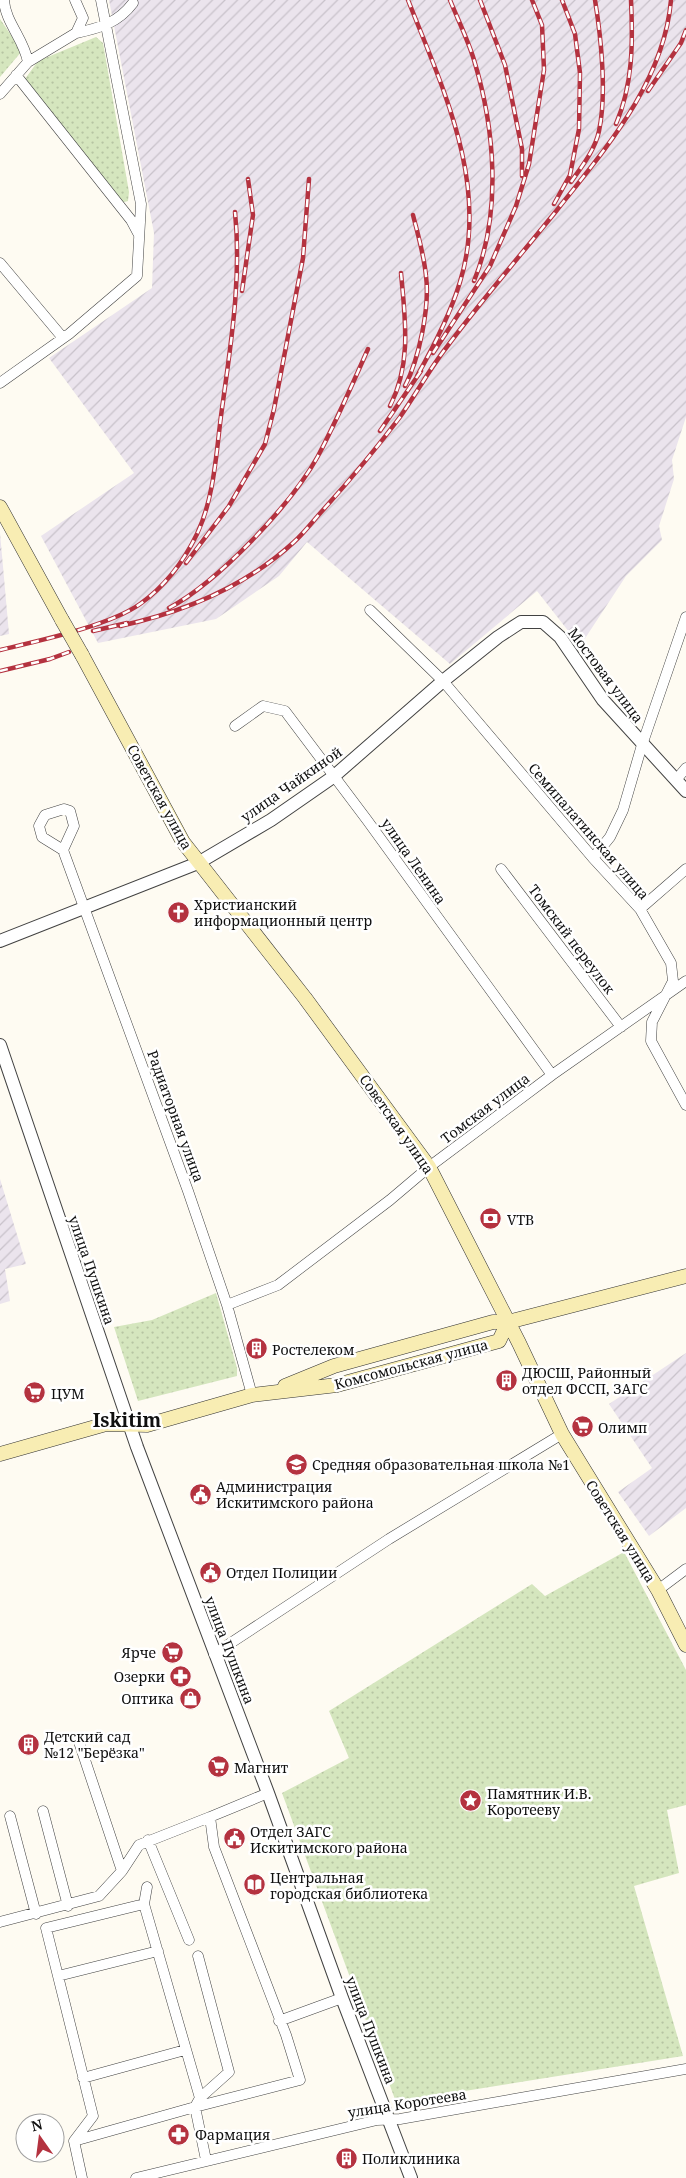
<svg xmlns="http://www.w3.org/2000/svg" width="686" height="2178" viewBox="0 0 686 2178" font-family="'Noto Serif',serif">
  <defs>
    <pattern id="industrial-furrows" width="10" height="10" patternUnits="userSpaceOnUse" patternTransform="scale(1.25)"><rect width="10" height="10" fill="#ebe4ed"/><path d="M-1 1l2-2M0 10L10 0M9 11l2-2" fill="none" stroke="#c8c2ca"/></pattern>
    <pattern id="park-dots" width="8" height="8" patternUnits="userSpaceOnUse" patternTransform="scale(1.25)"><rect width="8" height="8" fill="#d5e6be"/><path d="M2 2h.1M6 6h.1" fill="none" stroke="#b6c4a2" stroke-width="1.8" stroke-linecap="round"/></pattern>
  </defs>
  <rect width="100%" height="100%" fill="#fefbf2"/>
  <path fill="url(#industrial-furrows)" d="M109,0H686V417L672,460L674,479L659,526L662,540L626,576L580,646L537,591L450,664L307,542L279,576L216,619L98,643L41,536L134,473L49,358L152,288L154,233Z
    M0,533L9,634L0,636Z
    M0,1179L26,1264L5,1269L10,1301L0,1304Z
    M686,1353V1508L649,1536L618,1492L652,1468L609,1404Z"/>
  <path fill="url(#park-dots)" d="M0,19L22,51L0,77Z
    M96,37L103,43L129,192L128,201L121,203L25,79L38,61Z
    M216,1293L237,1368V1376L138,1401L114,1327L152,1320Z
    M624,1552L686,1670V1805L667,1810L679,1873L634,1886L683,2056L396,2102L282,1793L349,1758L329,1711L532,1584L545,1596Z"/>
  <g fill="none" stroke-linecap="round" stroke-linejoin="round">
    <defs>
      <path id="minor" d="M4,0C5,22 24,39 28,62
        M76,33C100,28 118,23 133,3
        M16,75L131,220L139,235
        M0,94L28,62L76,33L83,18L75,0
        M0,263L63,338
        M0,383L69,334L137,276L141,204L101,0
        M370,610L443,681L593,858L640,909L671,963L673,981L652,1022L651,1041L686,1105
        M235,726L263,706L285,711L367,820L552,1075
        M676,780L686,768
        M63,850L42,837L39,826L45,815L64,809L70,811L74,826L63,850L188,1191L227,1305L252,1395
        M593,858L610,837L623,810L642,745L686,617
        M501,869L621,1027
        M640,909L686,869
        M227,1305L278,1285L390,1200L429,1167L552,1075L686,981
        M658,1590L686,1569
        M214,1654L389,1539L562,1434
        M79,1742L122,1871
        M43,1811L68,1906
        M10,1816L36,1914
        M148,1840L189,1940
        M147,1887L144,1904L200,2098L195,2107
        M0,1922L99,1896L122,1871L139,1845L210,1817
        M198,1956L229,2072L200,2098
        M58,1976L158,1951
        M279,2021L342,1998
        M83,2078L185,2050
        M195,2107L300,2080L286,2035L214,1847L210,1817L268,1793
        M74,2141L195,2107L206,2160
        M82,2178L74,2141L93,2116L46,1928L144,1904
        M136,2178L377,2120L400,2119L686,2069"/>
      <path id="tertiary" d="M0,941L198,863L271,820L333,777L443,681L498,637L521,622H543L560,637L603,700L686,791
        M0,1045L137,1447L268,1793L342,1998L411,2178"/>
      <path id="secondary" d="M0,507L62,620
        M82,655L183,842L305,998L429,1167L519,1343L562,1434L658,1590L686,1645
        M285,1386L334,1366L493,1322H508L686,1276
        M0,1454L106,1424L147,1425L252,1395L337,1385L499,1341L508,1322"/>
    </defs>
    <use href="#minor" stroke="#424242" stroke-width="11"/>
    <use href="#tertiary" stroke="#424242" stroke-width="14"/>
    <use href="#secondary" stroke="#313131" stroke-width="15"/>
    <use href="#minor" stroke="#fff" stroke-width="10"/>
    <use href="#tertiary" stroke="#fff" stroke-width="12"/>
    <use href="#secondary" stroke="#f8edb3" stroke-width="14"/>
    <defs>
      <path id="rail" d="M408,0C443,89 490,185 460,282C450,315 434,346 417,376
        M450,0C458,20 468,40 474,60C495,129 502,213 474,281
        M480,0L505,65L522,149V176
        M648,91L681,43L686,30
        M616,124C633,84 633,43 631,0
        M571,182C582,166 595,150 599,131C607,94 601,37 595,0
        M554,204L570,175L579,129L580,73L575,34L562,0
        M242,291L253,215L248,179
        M433,353L490,266L516,206L529,164L544,70L542,25L532,0
        M405,386C419,359 430,307 426,276C424,255 418,235 413,215
        M390,406C412,363 405,318 401,273
        M380,431L421,371
        M186,563L229,506L265,444L274,409L303,258L309,179
        M169,608C218,582 291,505 318,456C336,422 352,385 368,349
        M120,626C184,612 245,587 294,542C304,533 313,521 323,510C350,480 376,449 400,417C416,394 429,370 446,348C481,301 520,256 557,210C606,148 664,82 671,0
        M93,631L127,623
        M0,650C38,641 109,626 140,604C164,587 184,561 197,534C214,498 216,455 221,416C230,349 242,280 235,212
        M0,671L50,659L69,652"/>
    </defs>
    <use href="#rail" stroke="#b4323f" stroke-width="4.5"/>
    <use href="#rail" stroke="#fff" stroke-width="2.5" stroke-dasharray="8" stroke-linecap="butt"/>
    <defs>
      <path id="secondary-bridge" d="M62,620L82,655"/>
    </defs>
    <use href="#secondary-bridge" stroke="#313131" stroke-width="15" stroke-linecap="butt"/>
    <use href="#secondary-bridge" stroke="#f8edb3" stroke-width="14"/>
  </g>
  <defs>
    <symbol id="church-disc" viewBox="-11 -11 22 22"><circle r="9.5" fill="#b4323f" stroke="#fff"/><path d="M-1.2-6h2.4v3.5h3.3v2.4h-3.3V6h-2.4V-.1h-3.3v-2.4h3.3Z" fill="#fff"/></symbol>
    <symbol id="bank-disc" viewBox="-11 -11 22 22"><circle r="9.5" fill="#b4323f" stroke="#fff"/><path d="M-6-4H6V4H-6ZM0-2.3a2.3 2.3 0 1 0 0 4.6a2.3 2.3 0 1 0 0-4.6Z" fill="#fff"/></symbol>
    <symbol id="building-disc" viewBox="-11 -11 22 22"><circle r="9.5" fill="#b4323f" stroke="#fff"/><path d="M-4-6H4V6H1V3H-1V6H-4ZM-2.5-4.3h1.7v1.8h-1.7ZM.8-4.3h1.7v1.8H.8ZM-2.5-1h1.7V.8h-1.7ZM.8-1h1.7V.8H.8Z" fill="#fff"/></symbol>
    <symbol id="supermarket-disc" viewBox="-11 -11 22 22"><circle r="9.5" fill="#b4323f" stroke="#fff"/><path d="M-6-5.5h2.5l.6 2H6L4.5 2H-2.5L-4.4-4H-6ZM-1.5 3.2a1.3 1.3 0 1 0 .1 0ZM3 3.2a1.3 1.3 0 1 0 .1 0Z" fill="#fff"/></symbol>
    <symbol id="school-disc" viewBox="-11 -11 22 22"><circle r="9.5" fill="#b4323f" stroke="#fff"/><path d="M0-5L7-2L0 1L-7-2ZM-4 1L0 2.5L4 1V4Q0 6-4 4Z" fill="#fff"/></symbol>
    <symbol id="civic-disc" viewBox="-11 -11 22 22"><circle r="9.5" fill="#b4323f" stroke="#fff"/><path d="M-.6-6.5H3V-4.5H.6V-3L4-1V1h2V6H-6V1h2V-1L-.6-3ZM-1.2 2.5V6h2.4V2.5Z" fill="#fff"/></symbol>
    <symbol id="pharmacy-disc" viewBox="-11 -11 22 22"><circle r="9.5" fill="#b4323f" stroke="#fff"/><path d="M-2-6h4v4h4v4h-4v4h-4v-4h-4v-4h4Z" fill="#fff"/></symbol>
    <symbol id="shop-disc" viewBox="-11 -11 22 22"><circle r="9.5" fill="#b4323f" stroke="#fff"/><path d="M-5-2.5h2.3a2.7 3.5 0 0 1 5.4 0H5L5.5 6h-11ZM-1.5-2.5h3a1.5 2.3 0 0 0-3 0Z" fill="#fff"/></symbol>
    <symbol id="sight-disc" viewBox="-11 -11 22 22"><circle r="9.5" fill="#b4323f" stroke="#fff"/><path d="M0-6L1.8-2.2L6-1.7L2.9 1.2L3.7 5.4L0 3.3L-3.7 5.4L-2.9 1.2L-6-1.7L-1.8-2.2Z" fill="#fff"/></symbol>
    <symbol id="library-disc" viewBox="-11 -11 22 22"><circle r="9.5" fill="#b4323f" stroke="#fff"/><path d="M-6-4Q-3-5.5-.7-3.5V5Q-3 3-6 4ZM6-4Q3-5.5 .7-3.5V5Q3 3 6 4Z" fill="#fff"/></symbol>
  </defs>
  <g fill-rule="evenodd">
    <use href="#church-disc" x="166" y="900" width="25" height="25"/>
    <use href="#bank-disc" x="478" y="1206" width="25" height="25"/>
    <use href="#building-disc" x="244" y="1336" width="25" height="25"/>
    <use href="#building-disc" x="494" y="1368" width="25" height="25"/>
    <use href="#supermarket-disc" x="22" y="1380" width="25" height="25"/>
    <use href="#supermarket-disc" x="570" y="1414" width="25" height="25"/>
    <use href="#school-disc" x="284" y="1452" width="25" height="25"/>
    <use href="#civic-disc" x="188" y="1482" width="25" height="25"/>
    <use href="#civic-disc" x="198" y="1560" width="25" height="25"/>
    <use href="#supermarket-disc" x="160" y="1640" width="25" height="25"/>
    <use href="#pharmacy-disc" x="168" y="1664" width="25" height="25"/>
    <use href="#shop-disc" x="178" y="1686" width="25" height="25"/>
    <use href="#building-disc" x="16" y="1732" width="25" height="25"/>
    <use href="#supermarket-disc" x="206" y="1754" width="25" height="25"/>
    <use href="#sight-disc" x="458" y="1788" width="25" height="25"/>
    <use href="#civic-disc" x="222" y="1826" width="25" height="25"/>
    <use href="#library-disc" x="242" y="1872" width="25" height="25"/>
    <use href="#pharmacy-disc" x="166" y="2122" width="25" height="25"/>
    <use href="#building-disc" x="334" y="2146" width="25" height="25"/>
  </g>
  <g text-anchor="middle" dominant-baseline="central" stroke-width="5" stroke-linejoin="round" paint-order="stroke">
    <g font-size="14" fill="#0f0f0f" stroke="#fff">
      <text transform="translate(606 675) rotate(53)">Мостовая улица</text>
      <text transform="translate(291 784) rotate(-35)">улица Чайкиной</text>
      <text transform="translate(160 797) rotate(61)">Советская улица</text>
      <text transform="translate(589 831) rotate(49)">Семипалатинская улица</text>
      <text transform="translate(414 861) rotate(55)">улица Ленина</text>
      <text transform="translate(572 939) rotate(53)">Томский переулок</text>
      <text transform="translate(485 1108) rotate(-37)">Томская улица</text>
      <text transform="translate(176 1116) rotate(70)">Радиаторная улица</text>
      <text transform="translate(397 1124) rotate(55)">Советская улица</text>
      <text transform="translate(92 1270) rotate(71)">улица Пушкина</text>
      <text transform="translate(411 1364) rotate(-15)">Комсомольская улица</text>
      <text transform="translate(621 1531) rotate(58)">Советская улица</text>
      <text transform="translate(230 1650) rotate(69)">улица Пушкина</text>
      <text transform="translate(371 2030) rotate(69)">улица Пушкина</text>
      <text transform="translate(407 2103) rotate(-9)">улица Коротеева</text>
    </g>
    <g font-size="14" fill="#0f0f0f" stroke="#fff" text-anchor="start">
      <text x="194" y="904">Христианский<tspan x="194" dy="16">информационный центр</tspan></text>
      <text x="507" y="1219">VTB</text>
      <text x="272" y="1349">Ростелеком</text>
      <text x="522" y="1372">ДЮСШ, Районный<tspan x="522" dy="16">отдел ФССП, ЗАГС</tspan></text>
      <text x="51" y="1393">ЦУМ</text>
      <text x="598" y="1427">Олимп</text>
      <text x="312" y="1464">Средняя образовательная школа №1</text>
      <text x="216" y="1486">Администрация<tspan x="216" dy="16">Искитимского района</tspan></text>
      <text x="226" y="1572">Отдел Полиции</text>
      <text x="156" y="1652" text-anchor="end">Ярче</text>
      <text x="165" y="1676" text-anchor="end">Озерки</text>
      <text x="174" y="1698" text-anchor="end">Оптика</text>
      <text x="44" y="1736">Детский сад<tspan x="44" dy="16">№12 "Берёзка"</tspan></text>
      <text x="234" y="1767">Магнит</text>
      <text x="487" y="1793">Памятник И.В.<tspan x="487" dy="16">Коротееву</tspan></text>
      <text x="250" y="1831">Отдел ЗАГС<tspan x="250" dy="16">Искитимского района</tspan></text>
      <text x="270" y="1877">Центральная<tspan x="270" dy="16">городская библиотека</tspan></text>
      <text x="195" y="2134">Фармация</text>
      <text x="362" y="2158">Поликлиника</text>
    </g>
    <g font-size="19" font-weight="bold" fill="#0f0f0f" stroke="#fff">
      <text x="127" y="1420">Iskitim</text>
    </g>
  </g>
  <g transform="translate(40 2138) rotate(346)"><circle r="24" fill="#ffffff" stroke="#9f9f9f"/>
  <path d="M0-4L9 19L0 12L-9 19Z" fill="#b4323f"/>
  <text y="-8" font-size="14" font-weight="bold" text-anchor="middle" fill="#0f0f0f">N</text>
  </g>
</svg>
